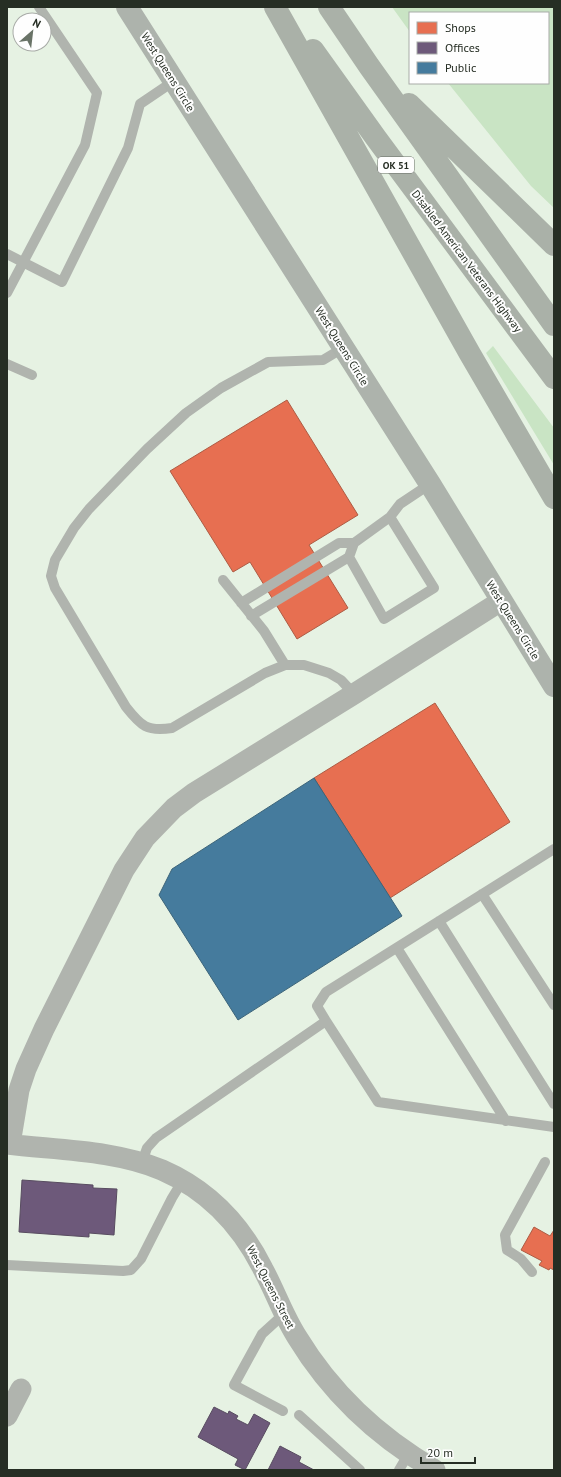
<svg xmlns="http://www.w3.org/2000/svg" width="561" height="1477" viewBox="0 0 561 1477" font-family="'PT Sans',sans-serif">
  <rect width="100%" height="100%" fill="#e6f2e3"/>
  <path fill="#c9e4c4" d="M392,7H554V208L531,186L448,83H548V13H410V32Z
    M493,346L554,428V465L486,353Z"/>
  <path fill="#e76f51" stroke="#ad5c44" d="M287,400L358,515L309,545L348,608L297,639L250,562L233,572L170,471Z
    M435,703L510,822L390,898L314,778Z
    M534,1227L550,1236L554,1230V1270L550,1268L549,1270L539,1265L542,1261L521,1250Z"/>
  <path fill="#6d597a" stroke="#584c60" d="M22,1180L93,1185V1188L117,1189L114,1235L89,1233V1237L19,1232Z
    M214,1407L228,1414L229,1411L238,1416L236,1419L248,1425L254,1414L270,1423L245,1470L235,1465L238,1459L198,1437Z
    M280,1446L301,1457L299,1462L314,1470H268Z"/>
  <path fill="#457b9d" stroke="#3c6479" d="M314,778L402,916L238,1020L159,895L172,869Z"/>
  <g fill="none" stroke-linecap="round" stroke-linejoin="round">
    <path stroke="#b0b4ae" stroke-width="10" d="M7,254L62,282L128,148L140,104L174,81
      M7,293L85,145L97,93L39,7
      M343,348L323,360L268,362L221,388L186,413L147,449L89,509L74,528L55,560L51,576L55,588L126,707C141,726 147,732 172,728L265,673L285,665H304L329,673L341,680L354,694
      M7,364L32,375
      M349,557L384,619L434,588L390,517
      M223,580L264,631L285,665
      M241,603L339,543H354
      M251,616L349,557L354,543L390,517L400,504L430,484
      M482,894L554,1005
      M439,921L554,1104
      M397,948L506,1121
      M326,1021L317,1006L326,992L554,849
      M142,1162L147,1148L156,1138L326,1021L378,1102L554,1127
      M7,1265L123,1271L131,1270L141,1259L172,1198L183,1180
      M532,1272L521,1259L507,1250L505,1235L545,1162
      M283,1411L234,1385L262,1334L284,1314
      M299,1415L360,1470
      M399,1470L409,1453"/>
    <path stroke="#b0b4ae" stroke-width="21" d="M7,1144C56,1150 116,1150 162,1170C208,1190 241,1225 263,1269C275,1291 283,1315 297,1337C331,1393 378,1437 435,1470
      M10,1144L19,1090L26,1069L44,1029L124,870L145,838L174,808L194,793L354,694L501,601
      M7,1416L21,1389"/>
    <path stroke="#adb3ac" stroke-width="22" d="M127,7L430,484L554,686"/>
    <path stroke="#aab1a8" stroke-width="22" d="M275,7L470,354L554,498
      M329,7L369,66L554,325
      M313,50L376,138L554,378
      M409,104L554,245"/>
  </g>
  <g text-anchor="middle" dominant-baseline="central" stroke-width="4" stroke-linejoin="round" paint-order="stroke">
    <rect fill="#fefefe" stroke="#676c65" stroke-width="1" x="378" y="157" width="36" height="16" rx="3"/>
    <g font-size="10" font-weight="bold" fill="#262e24">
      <text x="396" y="165">OK 51</text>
    </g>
    <g font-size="11" fill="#262e24" stroke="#fefefe">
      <text transform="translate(168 72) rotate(58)">West Queens Circle</text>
      <text transform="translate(467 261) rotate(53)">Disabled American Veterans Highway</text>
      <text transform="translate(342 346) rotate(58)">West Queens Circle</text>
      <text transform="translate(513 620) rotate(58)">West Queens Circle</text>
      <text transform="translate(271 1287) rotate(63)">West Queens Street</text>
    </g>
  </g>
  <rect width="561" height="1477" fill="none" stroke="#262e24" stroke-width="16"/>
  <rect x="409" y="12" width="140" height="72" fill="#fefefe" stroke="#a8aba7"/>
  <rect x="417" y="22" width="20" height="12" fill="#e76f51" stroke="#a8aba7"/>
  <text x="445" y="32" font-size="12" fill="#262e24">Shops</text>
  <rect x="417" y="42" width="20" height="12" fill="#6d597a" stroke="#a8aba7"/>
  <text x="445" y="52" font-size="12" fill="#262e24">Offices</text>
  <rect x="417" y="62" width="20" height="12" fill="#457b9d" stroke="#a8aba7"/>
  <text x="445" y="72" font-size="12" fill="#262e24">Public</text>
  <g transform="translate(32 32) rotate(28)"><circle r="19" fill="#fefefe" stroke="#a8aba7"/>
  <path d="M0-3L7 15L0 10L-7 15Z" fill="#697367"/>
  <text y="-6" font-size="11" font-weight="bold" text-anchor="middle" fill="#262e24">N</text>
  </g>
  <path d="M421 1457v6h54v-6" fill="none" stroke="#262e24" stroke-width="2"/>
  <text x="427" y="1457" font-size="12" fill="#262e24" stroke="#fefefe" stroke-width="3" paint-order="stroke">20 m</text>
</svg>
